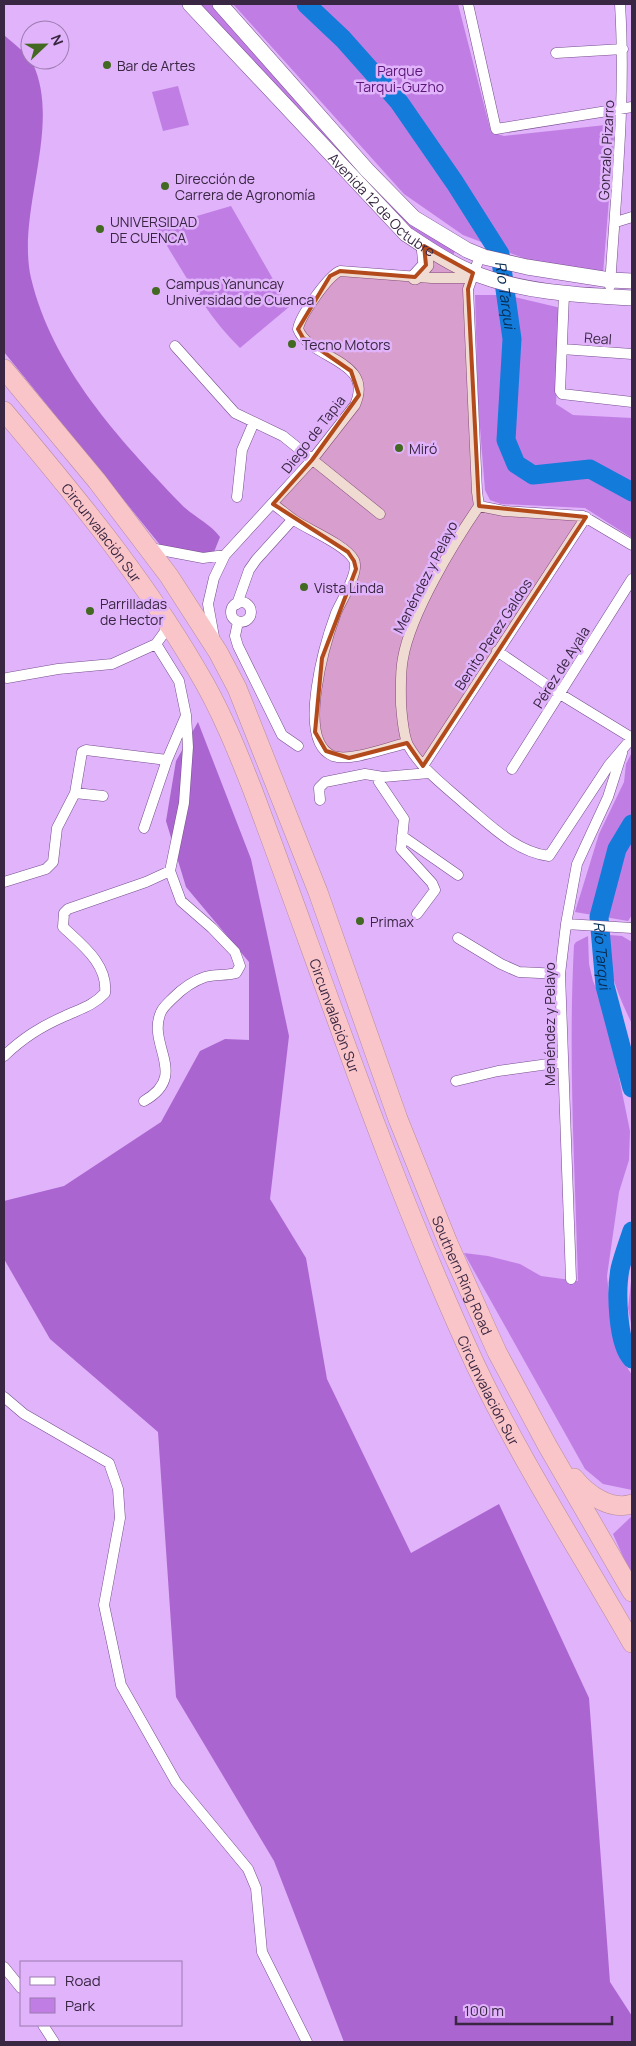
<svg xmlns="http://www.w3.org/2000/svg" width="636" height="2046" viewBox="0 0 636 2046" font-family="Manrope,sans-serif">
  <rect width="100%" height="100%" fill="#e0b3fa"/>
  <path fill="#c07ee4" d="M198,4H213L455,251L453,256L407,228Z
    M233,4H458L491,132L504,136L615,124L603,274L526,259L463,235L404,194Z
    M178,86L189,125L163,131L152,92Z
    M231,206L289,307L240,348C205,314 182,269 156,228Z
    M475,295H506L561,308L556,404L573,415L632,418V538L585,508L501,504L490,500L485,490L478,403Z
    M632,752V915L628,921L575,912L599,834L624,782L626,764Z
    M610,935L622,936L632,942V1024C618,995 606,968 610,935Z
    M588,936L589,964L593,981L605,1009L630,1131L629,1160L619,1192L607,1276L611,1313L620,1356L632,1375V1490L603,1484L585,1469L464,1253L488,1256L520,1264L541,1276L578,1281C575,1169 568,1057 574,945L576,942Z
    M632,1273V1329L628,1308Z
    M632,1516V1577L613,1534Z"/>
  <path fill="#ab65d0" d="M4,35C12,43 28,53 33,64C62,127 16,212 31,278C52,367 119,439 180,503C192,516 210,523 220,537L214,552L197,560L165,551L4,352Z
    M198,722L251,859L289,1036L270,1199L306,1258L327,1379L411,1553L499,1504L589,1698L610,1982L632,2016V2042H344L274,1861L176,1697L158,1432L50,1339L4,1259V1201L64,1186L161,1122L200,1051L225,1039L249,1040V962L186,887L166,821L176,761Z"/>
  <g fill="none" stroke-linecap="round" stroke-linejoin="round">
    <g stroke="#137bda" stroke-width="19">
      <path id="s1" d="M306,4L343,39L399,102L455,183L500,254L512,339L506,440L516,464L533,475L590,469L632,492"/>
      <path id="s2" d="M632,824L617,849L599,917L605,986L632,1088"/>
      <path d="M632,1231C628,1243 623,1256 620,1269C616,1290 617,1344 632,1359"/>
    </g>
    <defs>
      <path id="street" d="M468,4L496,129L632,107
        M556,53L623,49
        M616,222L632,217
        M480,256L468,289L477,492L479,506C453,544 411,613 403,658C400,673 401,689 401,704C402,716 403,734 408,745C422,770 445,786 466,805C490,825 516,852 549,856L609,765L632,738
        M610,286C616,191 626,99 620,4
        M564,294L560,391L562,394L632,402
        M175,346L235,413L283,436L380,514
        M562,349L632,354
        M237,497L242,450L254,422
        M273,504C280,509 287,515 294,520C309,530 346,545 354,560C360,572 341,601 336,613C326,640 295,741 333,756C351,762 388,747 407,743
        M479,506L504,511L583,516L632,545
        M150,548L203,558L225,555
        M231 612a10 10 0 1 1 20 0a10 10 0 1 1-20 0Z
        M237,604L249,570L256,560L293,519
        M238,622L235,636L238,646L282,735L298,746
        M214,637L208,604L214,578L225,555L312,460L355,405C375,359 310,360 298,329C300,316 328,276 340,271L432,278H471
        M497,651L560,694L632,738
        M7,678L58,669L112,664L156,644
        M423,766L586,517
        M512,769L632,579
        M75,793L103,796
        M320,800L319,788L325,782L365,774L383,777
        M144,828L167,760L185,718
        M402,836L458,875
        M4,882L46,869L53,862L57,828L75,793L82,752L86,750L167,760
        M417,914L435,890L432,883L401,849L404,819L379,782L383,777L429,773
        M566,924L632,928
        M458,938L501,964L519,972L560,974
        M4,1056C23,1038 40,1027 65,1016C80,1009 93,1006 105,993C108,964 82,945 63,927L64,913L68,909L146,882L170,871
        M456,1081L498,1071L563,1062
        M144,1101C190,1075 146,1045 161,1012C163,1007 169,1002 173,998C182,989 193,981 205,977C215,974 226,976 236,973L240,966L235,952L212,928L181,901L170,871L184,803L188,747L186,715L179,681L156,644L169,626
        M571,1279L560,974L566,924L577,864L608,797L622,753
        M4,1397L24,1414L109,1463L118,1489L120,1518L104,1605L121,1685L176,1782L248,1869L256,1888L262,1952L307,2042
        M4,1967L21,1988
        M43,2025L54,2042"/>
      <g id="secondary">
        <path id="s3" d="M190,4L406,234C427,248 452,265 476,274C526,293 580,295 632,298"/>
        <path d="M220,4L367,170L414,218L467,250L484,257L527,267L610,280L632,281"/>
        <path d="M415,277L426,265L424,246"/>
      </g>
      <g id="highway">
        <path id="s4" d="M4,369L97,481L169,576L218,652L237,688L318,892L398,1119L448,1243L497,1352L547,1445L632,1592"/>
        <path id="s5" d="M4,411C74,494 142,576 197,670C220,708 237,750 253,791C325,983 389,1178 475,1364C521,1461 579,1550 632,1643"/>
        <path d="M574,1478C587,1494 610,1511 632,1504"/>
      </g>
    </defs>
    <use href="#street" stroke="#764e8d" stroke-width="11"/>
    <use href="#secondary" stroke="#764e8d" stroke-width="16"/>
    <use href="#highway" stroke="#b68d9a" stroke-width="20"/>
    <use href="#street" stroke="#fff" stroke-width="10"/>
    <use href="#secondary" stroke="#fff" stroke-width="15"/>
    <use href="#highway" stroke="#fac5c9" stroke-width="19"/>
  </g>
  <path fill="#b34a1c" fill-opacity="0.2" stroke="#b34a1c" stroke-width="4" stroke-linejoin="round" d="M424,246L473,273L468,289L479,506L586,517L423,766L407,743L349,758L326,751L315,732L322,658L356,569L354,561L348,552L273,504L312,460L359,395L351,371L303,338L298,329L330,276L340,271L415,277L426,265Z"/>
  <g fill="#436821" stroke="#e0b3fa" stroke-width="2">
    <circle cx="107" cy="65" r="5"/>
    <circle cx="165" cy="186" r="5"/>
    <circle cx="100" cy="229" r="5"/>
    <circle cx="156" cy="291" r="5"/>
    <circle cx="292" cy="344" r="5"/>
    <circle cx="399" cy="448" r="5"/>
    <circle cx="304" cy="587" r="5"/>
    <circle cx="90" cy="611" r="5"/>
    <circle cx="360" cy="921" r="5"/>
  </g>
  <g text-anchor="middle" dominant-baseline="central" stroke-width="5" stroke-linejoin="round" paint-order="stroke">
    <g font-size="14" fill="#382642" stroke="#e0b3fa" text-anchor="start">
      <text x="117" y="65">Bar de Artes</text>
      <text x="175" y="178">Dirección de<tspan x="175" dy="16">Carrera de Agronomía</tspan></text>
      <text x="110" y="221">UNIVERSIDAD<tspan x="110" dy="16">DE CUENCA</tspan></text>
      <text x="166" y="283">Campus Yanuncay<tspan x="166" dy="16">Universidad de Cuenca</tspan></text>
      <text x="302" y="344">Tecno Motors</text>
      <text x="409" y="448">Miró</text>
      <text x="314" y="587">Vista Linda</text>
      <text x="100" y="603">Parrilladas<tspan x="100" dy="16">de Hector</tspan></text>
      <text x="370" y="921">Primax</text>
    </g>
    <g font-size="14" fill="#5a1579" stroke="#e0b3fa">
      <text x="400" y="70">Parque<tspan x="400" dy="16">Tarqui-Guzho</tspan></text>
    </g>
    <g font-size="14" fill="#382642" stroke="#e0b3fa">
      <text transform="translate(606 150) rotate(-87)">Gonzalo Pizarro</text>
      <text stroke="none"><textPath href="#s3" startOffset="278">Avenida 12 de Octubre</textPath></text>
      <text transform="translate(598 338) rotate(4)">Real</text>
      <text transform="translate(313 434) rotate(-52)">Diego de Tapia</text>
      <text stroke="none"><textPath href="#s5" startOffset="156">Circunvalación Sur</textPath></text>
      <text transform="translate(425 577) rotate(-63)">Menéndez y Pelayo</text>
      <text transform="translate(493 634) rotate(-57)">Benito Perez Galdos</text>
      <text transform="translate(561 667) rotate(-58)">Pérez de Ayala</text>
      <text stroke="none"><textPath href="#s5" startOffset="696">Circunvalación Sur</textPath></text>
      <text transform="translate(549 1024) rotate(-90)">Menéndez y Pelayo</text>
      <text stroke="none"><textPath href="#s4" startOffset="1025">Southern Ring Road</textPath></text>
      <text stroke="none"><textPath href="#s5" startOffset="1101">Circunvalación Sur</textPath></text>
    </g>
    <g font-size="15" font-style="italic" fill="#062b51" stroke="#e0b3fa">
      <text stroke="none"><textPath href="#s1" startOffset="359">Río Tarqui</textPath></text>
      <text stroke="none"><textPath href="#s2" startOffset="138">Río Tarqui</textPath></text>
    </g>
  </g>
  <rect width="636" height="2046" fill="none" stroke="#382642" stroke-width="10"/>
  <rect x="20" y="1961" width="162" height="65" fill="#e0b3fa" stroke="#9d7bb0"/>
  <rect x="30" y="1977" width="25" height="8" fill="#ffffff" stroke="#9d7bb0"/>
  <text x="65" y="1986" font-size="15" fill="#382642">Road</text>
  <rect x="30" y="1998" width="25" height="15" fill="#c07ee4" stroke="#9d7bb0"/>
  <text x="65" y="2011" font-size="15" fill="#382642">Park</text>
  <g transform="translate(45 45) rotate(68)"><circle r="24" fill="#e0b3fa" stroke="#9d7bb0"/>
  <path d="M0-4L9 19L0 12L-9 19Z" fill="#436821"/>
  <text y="-8" font-size="14" font-weight="bold" text-anchor="middle" fill="#382642">N</text>
  </g>
  <path d="M456 2016v8h156v-8" fill="none" stroke="#382642" stroke-width="2.5"/>
  <text x="464" y="2016" font-size="15" fill="#382642" stroke="#e0b3fa" stroke-width="4" paint-order="stroke">100 m</text>
</svg>
